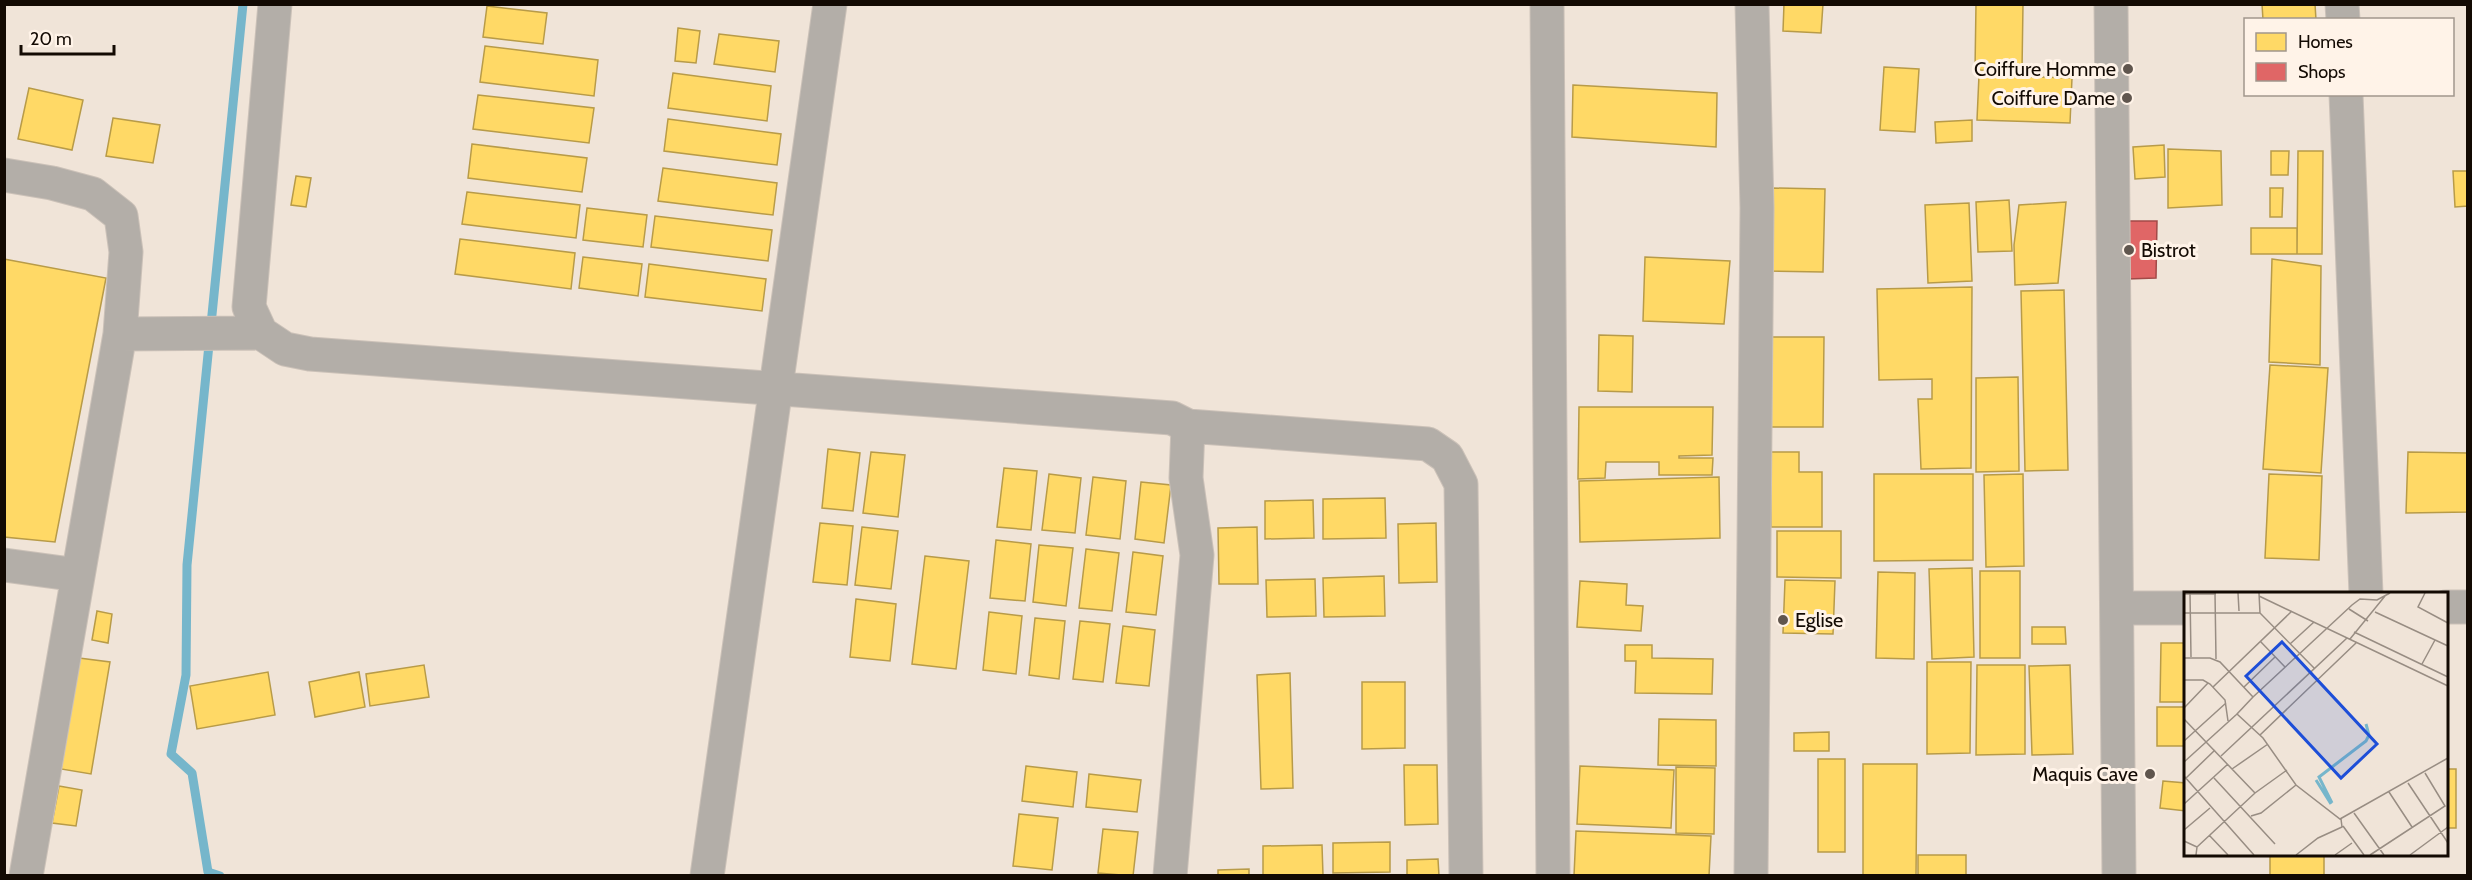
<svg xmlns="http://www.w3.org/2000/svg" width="2472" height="880" viewBox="0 0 2472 880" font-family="Cabin,sans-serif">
  <rect width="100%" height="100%" fill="#f0e4d8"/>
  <path fill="#ffd966" stroke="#b89b48" stroke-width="1.5" d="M1784,4H1823L1821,33L1783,31Z
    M1976,4H2023L2022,71L1975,70Z
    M2262,4H2315L2316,20H2263Z
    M487,6L547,13L543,44L483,37Z
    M678,28L700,31L696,63L675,61Z
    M719,34L779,41L775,72L714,64Z
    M485,46L598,60L594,96L480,82Z
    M1884,67L1919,69L1915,132L1880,130Z
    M673,73L771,86L767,121L668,108Z
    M1979,75L2072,78L2070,123L1977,120Z
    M1573,85L1717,93L1716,147L1572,137Z
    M29,88L83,100L72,150L18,139Z
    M478,95L594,108L589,143L473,129Z
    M113,118L160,125L153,163L106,156Z
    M668,119L781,134L777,165L664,151Z
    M1972,120V141L1936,143L1935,122Z
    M472,144L587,158L582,192L468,178Z
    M2164,145L2165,177L2135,179L2133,147Z
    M2168,149L2221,151L2222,205L2168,208Z
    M2271,151H2289L2288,175H2271Z
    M2298,151H2323L2322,254H2297Z
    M663,168L777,183L773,215L658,201Z
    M2453,171H2468V206L2455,207Z
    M296,176L311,178L306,207L291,205Z
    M1772,188L1825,189L1823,272L1770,271Z
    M2270,188H2283L2282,217H2270Z
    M467,192L580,205L576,238L462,224Z
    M2009,200L2012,251L1978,252L1976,202Z
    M2066,202L2058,283L2015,285L2014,245L2019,205Z
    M1969,203L1972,281L1928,283L1925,205Z
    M587,208L647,215L643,247L583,240Z
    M655,216L772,230L768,261L651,247Z
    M2251,228H2297V254H2251Z
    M460,239L575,253L571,289L455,274Z
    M583,257L642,264L638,296L579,288Z
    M1645,257L1730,261L1724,324L1643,321Z
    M4,259L106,278L55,542L4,537Z
    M2272,259L2321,266L2320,365L2269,362Z
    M649,264L766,279L762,311L645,297Z
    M1972,287L1971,468L1921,469L1918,399H1932V379L1879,380L1877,289Z
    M2064,290L2068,470L2025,471L2021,291Z
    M1599,335L1633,336L1632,392L1598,391Z
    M1769,337H1824L1823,427H1769Z
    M2270,365L2328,368L2321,473L2263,469Z
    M2018,377L2019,471L1976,472V378Z
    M1579,407H1713L1712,455L1679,456V458H1713L1712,475H1659V462H1606L1605,478L1578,479Z
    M828,449L860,453L853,511L822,508Z
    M871,452L905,455L898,517L863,513Z
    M1771,452H1799V472H1822V527H1771Z
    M2408,452L2468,453V512L2406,513Z
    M1004,468L1037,471L1031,530L997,527Z
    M1049,474L1081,478L1075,533L1042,530Z
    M1874,474H1973V560L1874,561Z
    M2023,474L2024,566L1986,567L1984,475Z
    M2269,474L2322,476L2319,560L2265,558Z
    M1093,477L1126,481L1120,539L1086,535Z
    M1719,477L1720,538L1580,542L1579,481Z
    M1141,482L1171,485L1164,543L1135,539Z
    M1385,498L1386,538L1323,539V499Z
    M1313,500L1314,538L1265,539V501Z
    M820,523L853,526L847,585L813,582Z
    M1436,523L1437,582L1399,583L1398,524Z
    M862,527L898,531L891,589L855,585Z
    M1257,527L1258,584H1219L1218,528Z
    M1777,531H1841V578L1777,577Z
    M996,540L1031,544L1025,601L990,598Z
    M1039,545L1073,548L1066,606L1033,602Z
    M1086,549L1119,553L1112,611L1079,608Z
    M1133,552L1163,556L1156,615L1126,612Z
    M925,556L969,561L956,669L912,664Z
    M1972,568L1974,657L1932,659L1929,569Z
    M1980,571H2020V658H1980Z
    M1878,572L1915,573L1914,659L1876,658Z
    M1384,576L1385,616L1324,617L1323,578Z
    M1315,579L1316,616L1267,617L1266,580Z
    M1785,580L1835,581L1833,634L1783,633Z
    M1580,581L1627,584L1626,605L1643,606L1641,631L1577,627Z
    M856,599L896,604L890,661L850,657Z
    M97,611L112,614L108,643L92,640Z
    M989,612L1022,616L1016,674L983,670Z
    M1035,618L1065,621L1059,679L1029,675Z
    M1080,621L1110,624L1103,682L1073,679Z
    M1123,626L1155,630L1149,686L1116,683Z
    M2032,627H2065L2066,644H2032Z
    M2161,643H2186V702H2160Z
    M1625,645H1652V658L1713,659L1712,694L1635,693L1636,661H1625Z
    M79,658L110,662L91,774L61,769Z
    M1927,662H1971L1970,753L1927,754Z
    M424,665L429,697L370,706L366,674Z
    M1977,665H2025V754L1976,755Z
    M2070,665L2073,754L2032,755L2029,666Z
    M268,672L275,715L197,729L190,686Z
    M359,672L365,707L315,717L309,682Z
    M1290,673L1293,788L1261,789L1257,675Z
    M1362,682H1405V748L1362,749Z
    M2157,707H2186V746H2157Z
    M1659,719L1716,720V766L1658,765Z
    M1829,732V751H1794V733Z
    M1818,759H1845V852H1818Z
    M1863,764H1917L1916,876H1863Z
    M1404,765H1437L1438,824L1405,825Z
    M1026,766L1077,772L1073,807L1022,801Z
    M1580,766L1674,770L1671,828L1577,824Z
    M1676,767L1715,768L1714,834L1676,833Z
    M2446,769H2456V828H2446Z
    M1089,774L1141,780L1137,812L1086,807Z
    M2163,781L2186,783V811L2160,808Z
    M59,786L82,790L76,826L52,823Z
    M1019,814L1058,818L1052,870L1013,866Z
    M1103,829L1138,832L1133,876L1098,873Z
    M1576,831L1711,836L1709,876H1574Z
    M1390,842V872L1333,873V843Z
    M1322,845L1323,875L1263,876V846Z
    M2270,854H2324V876H2270Z
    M1918,855H1966V876H1918Z
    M1438,859L1439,876H1407V860Z
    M1249,869V876H1218V870Z"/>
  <path fill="#e06666" stroke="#a24a48" stroke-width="1.5" d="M2128,221H2157L2156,278L2127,279Z"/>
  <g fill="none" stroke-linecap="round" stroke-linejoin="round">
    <path stroke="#76b6cb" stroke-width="9" d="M220,876L208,872L192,773L171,754L186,675L187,565L243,4"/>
    <defs>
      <path id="minor" d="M275,4L249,307L261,333L285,349L310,354L1172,418L1188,426L1186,478L1197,555L1170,876
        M1547,4L1553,876
        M2111,4L2119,876
        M2342,4L2343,20
        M2346,94L2366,594
        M4,175L52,183L93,194L121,216L126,252L120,334L26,876
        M120,334L261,333
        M1188,426L1428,444L1447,457L1461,484L1466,876
        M4,565L78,575
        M2446,607H2468
        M2117,608H2186
        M707,876L830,4
        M1751,876L1757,208L1752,4"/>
    </defs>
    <use href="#minor" stroke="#cbc1b8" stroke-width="35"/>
    <use href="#minor" stroke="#b3aea8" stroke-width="33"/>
  </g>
  <g fill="#60564e" stroke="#fff3e8" stroke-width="2">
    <circle cx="2128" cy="69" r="6"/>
    <circle cx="2127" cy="98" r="6"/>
    <circle cx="2129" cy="250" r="6"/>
    <circle cx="1783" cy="620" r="6"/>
    <circle cx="2150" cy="774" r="6"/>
  </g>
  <g text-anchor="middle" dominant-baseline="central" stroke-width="6" stroke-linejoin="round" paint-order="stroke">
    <g font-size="20" fill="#130a03" stroke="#fff3e8" text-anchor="end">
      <text x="2116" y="69">Coiffure Homme</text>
      <text x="2115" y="98">Coiffure Dame</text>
      <text x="2141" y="250" text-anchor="start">Bistrot</text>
      <text x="1795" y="620" text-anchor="start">Eglise</text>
      <text x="2138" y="774">Maquis Cave</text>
    </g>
  </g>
  <g transform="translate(2184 592)">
    <rect width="264" height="264" fill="#f0e4d8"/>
    <path fill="none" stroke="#76b6cb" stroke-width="3" d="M132,188L147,212M148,211L135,185L182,149L185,143L182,132"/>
    <path fill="none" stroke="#988d83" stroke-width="1.5" d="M6,1L7,65M31,1L32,67M54,1L55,19M75,1L76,21L130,76M241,1L234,15L264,31M0,2H32M75,4L264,94M165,17L184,29M191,20L264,54M0,21H76M170,40L264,85M166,47L201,4M76,49L101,75M106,52L130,30M0,66H26L36,70L69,105L53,122L79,146L112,193L156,227L264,166M238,72L251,48M0,88H19L26,92L41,108L44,129M29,95L108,19M60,95L91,65M69,105L168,13L176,7L193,8L206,1M0,116L24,91M0,127L71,201M76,143L173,50M0,149L42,111M37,164L163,46M0,170L53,122M48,177L84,152M0,184L70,263M30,186L91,252M1,187L31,158M224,191L264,251M205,200L228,235M0,212L44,172M170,221L200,263M67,224L77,221L112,193M159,234L180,263M0,238L26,216M25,243L44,263M0,249L13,255L12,263M13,255L71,201L103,178M112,263L134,246L158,235L157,227M151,263L168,251M186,263L261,214L241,181M226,263L264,235"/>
    <path fill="#1d4ed8" fill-opacity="0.15" stroke="#1d4ed8" stroke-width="3" d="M98,50L193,152L157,186L62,84Z"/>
    <rect width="264" height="264" fill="none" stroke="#130a03" stroke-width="3"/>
  </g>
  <rect width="2472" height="880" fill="none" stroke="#130a03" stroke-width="12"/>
  <rect x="2244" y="18" width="210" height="78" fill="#fff3e8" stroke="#a1968c" stroke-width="1.5"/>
  <rect x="2256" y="33" width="30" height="18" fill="#ffd966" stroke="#a1968c" stroke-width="1.5"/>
  <text x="2298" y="48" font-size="18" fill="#130a03">Homes</text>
  <rect x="2256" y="63" width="30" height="18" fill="#e06666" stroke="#a1968c" stroke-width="1.5"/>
  <text x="2298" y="78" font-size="18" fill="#130a03">Shops</text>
  <path d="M21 45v9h93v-9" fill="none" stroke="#130a03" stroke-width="3"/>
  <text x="30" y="45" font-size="18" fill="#130a03" stroke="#fff3e8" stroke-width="4.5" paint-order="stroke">20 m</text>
</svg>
